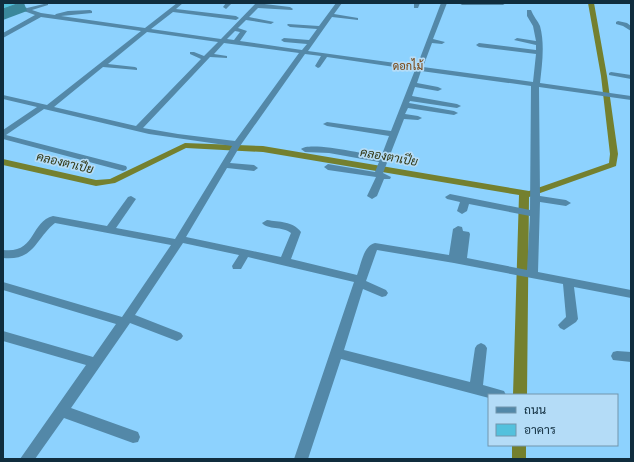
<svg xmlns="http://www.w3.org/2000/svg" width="634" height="462" viewBox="0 0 634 462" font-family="Bitter,Sarabun,serif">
  <rect width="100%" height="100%" fill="#8dd2fe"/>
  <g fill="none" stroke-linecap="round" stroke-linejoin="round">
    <path fill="#74802f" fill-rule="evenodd" d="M588,3H594L607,76L618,154L616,166L529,197L527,395H513L519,195L263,152L186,148L115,183L96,186L3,165V159L96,180L110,179L185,143L263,146L529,191L609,163L610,154L601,76Z
      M512,445H526V459H512Z"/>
    <path fill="#5388a8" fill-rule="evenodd" d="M3,3H14L27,8L48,3V5L32,10L41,13L55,15L56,14L68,11L90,10L92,11V13L61,16L145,28L177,3H183L176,9L236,16L239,18L236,20L173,12L151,29L221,39L256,3L290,7L293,9L292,10L258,8L249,17L274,22L271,24L246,20L238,28L247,31L240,41L302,50L307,44L284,42L281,40L284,38L309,40L317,29L290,27L287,25L288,24L319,26L336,3H342L334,14L358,18V20L332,17L308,51L417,66L441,3H447L433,39L445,42L442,44L432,43L423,67L533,82L536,54L479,47L476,45L479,43L536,50V45L514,40L517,38L536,41L533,26L527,16V10H531C533,16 538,21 540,26C545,44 542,65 540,83L631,96V100L539,87L540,196L566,200L571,203L566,206L540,202L538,272L631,290V298L574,287L578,319L576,322L564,330L560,328L558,325L566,317L563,284L454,263L377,250L366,281L386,290L388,293L386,296L382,297L363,289L344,350L470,382L475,348L477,345L481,343L485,345L487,348L483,385L504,391L506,395H489V398L341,359L308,459H294L354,282L248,257L241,269H233L232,266L239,255L183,243L135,315L181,333L183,336L181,339L177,341L130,323L71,408L138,432L140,437L138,442L133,443L64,418L35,459H20L86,365L3,341V331L93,357L116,324L3,290V282L122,317L171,245L55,223C35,239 35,261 3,258V250C36,254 30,222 53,216L107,226L128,197L131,196L136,199L116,228L175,239L232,146L149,134L44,109L6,135L126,166L127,168L126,170L123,171L3,139V130L37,107L3,99V95L47,105L141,31L41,17L3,38V33L35,15L13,7H3ZM235,31L240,32L234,40L227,39ZM147,32L218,42L204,56L194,52H190V54L201,59L136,126L54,107L103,67L137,70V68L135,67L108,64ZM224,43L299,53L235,141L178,134L143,128L210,57L227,58V56L214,54ZM305,54L321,56L315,66L318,68L320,67L327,57L415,70L391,131L327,122L323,124L327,126L389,136L381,157C367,154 309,141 301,149L305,152L329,153L379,162L375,172L328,164L324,167L328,170L376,177L367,196L372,199L377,196L384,179H390L391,177L383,173L404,119L418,120L422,118L418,116L405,114L408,108L454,115L458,113L454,111L409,103L410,101L457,108L461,106L457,104L412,96L415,87L438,91L442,89L438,87L417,83L421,71L531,86L530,210L450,194L445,197L447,199L460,202L457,211L462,214L467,211L469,204L530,216L527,270L467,258L470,234L469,232L463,231L462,227L458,226L453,229L449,255L375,243C363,246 361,265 357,275L291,259L301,232C293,221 279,222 267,220L262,223C268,230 282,226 291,233L281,257L186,237L227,168L254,171L258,168L254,165L230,163L240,146Z
      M226,3H232L226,9L223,7Z
      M414,3H420L418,8H414Z
      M459,3H506L503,5H462Z
      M618,21L627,23L631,26V31L623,26L616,24V22Z
      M611,72L631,75V79L609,75V73Z
      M617,351L631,352V362L613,360L611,356L613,352Z"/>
  </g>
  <path fill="#3a879b" d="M20,3H24L27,11L3,20V9Z"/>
  <path fill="#53c1dd" stroke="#3a879b" d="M3,3H20L3,9Z"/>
  <g text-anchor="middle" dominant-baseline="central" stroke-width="3.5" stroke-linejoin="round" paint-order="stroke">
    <g font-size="11" fill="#763d04" stroke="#b4dcf7">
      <text x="408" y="66">ดอกไม้</text>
    </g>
    <g font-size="12" font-style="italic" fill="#313714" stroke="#b4dcf7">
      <text transform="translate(389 157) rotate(10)">คลองตาเปีย</text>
      <text transform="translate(65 163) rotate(13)">คลองตาเปีย</text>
    </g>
  </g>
  <rect width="634" height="462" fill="none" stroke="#102d3e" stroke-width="8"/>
  <rect x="488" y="394" width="130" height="52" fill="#b4dcf7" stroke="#7296ad"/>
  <rect x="496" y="407" width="20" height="6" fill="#5388a8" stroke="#7296ad"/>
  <text x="524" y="414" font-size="12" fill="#102d3e">ถนน</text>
  <rect x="496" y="424" width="20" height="12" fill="#53c1dd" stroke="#7296ad"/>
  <text x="524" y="434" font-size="12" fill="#102d3e">อาคาร</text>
</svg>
